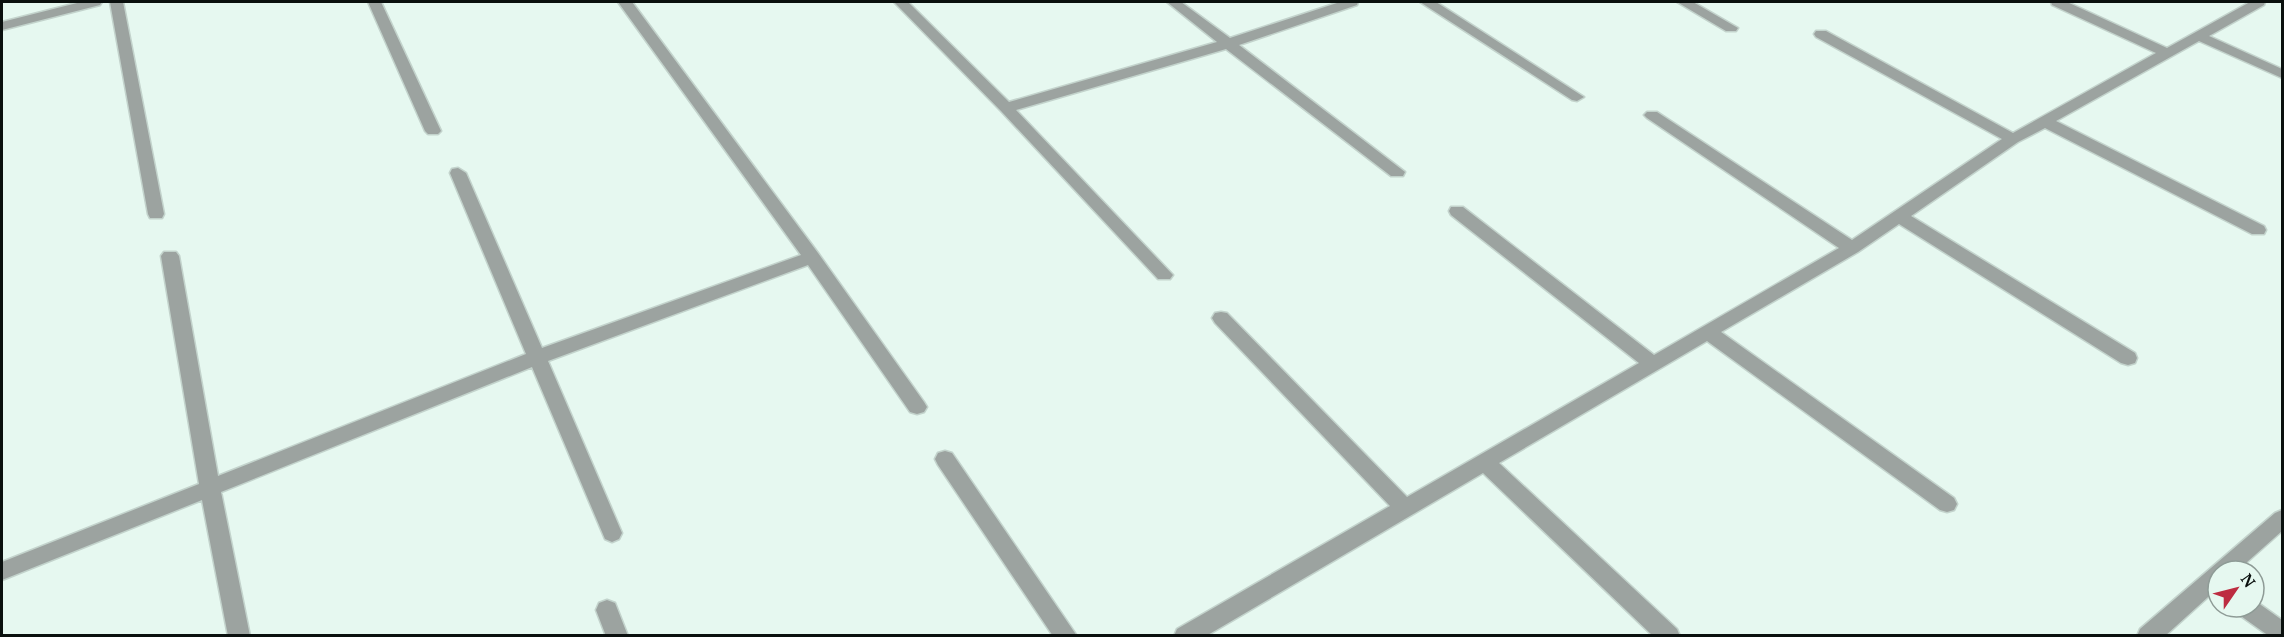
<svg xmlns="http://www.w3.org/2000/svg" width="2284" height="637" viewBox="0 0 2284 637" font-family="'PT Serif',serif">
  <rect width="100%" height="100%" fill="#e6f8f0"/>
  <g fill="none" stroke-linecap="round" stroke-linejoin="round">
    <defs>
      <path id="street" d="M81,2H102L100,5L2,30V22Z
        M110,2H123L164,214L162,218H150L148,214Z
        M368,2H381L441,131L438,134H428L425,131Z
        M618,2H632L818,253L924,402L927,407L924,412L917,414L910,412L808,265L548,361L622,533L619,539L612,542L605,539L532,367L221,492L250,636H228L202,500L2,580V562L199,484L161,256L164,252H176L179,256L218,476L526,354L450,173L452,169L458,168L466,173L542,348L801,255Z
        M894,2H908L1009,102L1217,42L1167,2H1181L1230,38L1340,2H1358L1357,5L1239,45L1405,172L1403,176H1391L1226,49L1016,110L1173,275L1170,279H1158L1001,111Z
        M1420,2H1436L1584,97L1577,101L1572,100Z
        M1677,2H1693L1738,28L1736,31H1726Z
        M2051,2H2067L2167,48L2250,2H2265L2264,5L2209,36L2282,69V78L2199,41L2056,121L2264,226L2266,230L2264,234H2252L2045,128L2018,142L1911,216L2135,353L2137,358L2135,363L2128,365L2121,363L1899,224L1858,252L1721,332L1954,498L1957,504L1954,510L1947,512L1940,510L1707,341L1499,463L1677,629L1680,636H1653L1483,473L1206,636H1174L1177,629L1390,506L1215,323L1212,318L1215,313L1221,312L1227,313L1407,497L1639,363L1451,215L1449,211L1451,207H1463L1654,355L1839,248L1647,118L1644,115L1647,112H1657L1852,240L2002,139L1816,37L1814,34L1816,31H1826L2013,133L2156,53L2052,5Z
        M945,451L952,453L1077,636H1053L938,465L935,459L938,453Z
        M2282,510V531L2237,571H2218V588L2165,636H2137L2140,629L2275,513Z
        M607,600L615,603L628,636H606L596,610L599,603Z
        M2254,600L2282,620V636H2269L2238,614L2235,607H2254Z"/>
    </defs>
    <use href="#street" stroke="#c3d3cc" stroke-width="3"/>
    <use href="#street" fill="#9ca3a0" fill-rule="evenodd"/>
  </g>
  <rect width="2284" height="637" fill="none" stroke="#0a100e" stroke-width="6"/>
  <g transform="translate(2236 589) rotate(55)"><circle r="28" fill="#e6f8f0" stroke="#8e9b96" stroke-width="1.5"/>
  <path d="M0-4.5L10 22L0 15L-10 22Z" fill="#bd2c41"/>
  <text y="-9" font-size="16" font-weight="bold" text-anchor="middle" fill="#0a100e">N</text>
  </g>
</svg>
